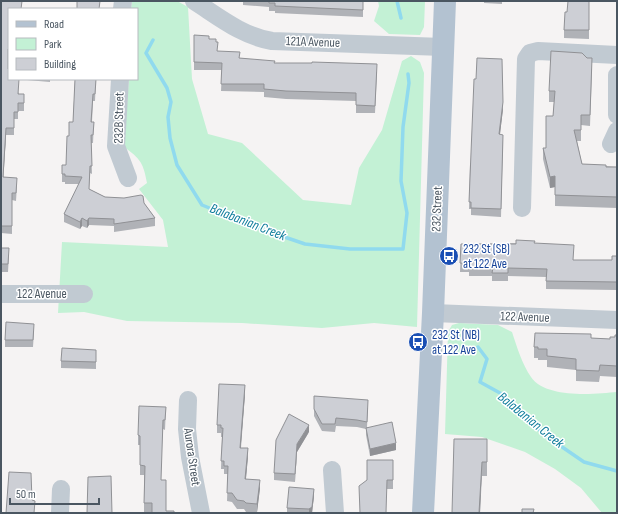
<svg xmlns="http://www.w3.org/2000/svg" width="618" height="514" viewBox="0 0 618 514" font-family="'Sofia Sans Condensed',sans-serif">
  <rect width="100%" height="100%" fill="#f5f3f3"/>
  <path fill="#c3f1d5" d="M132,1H177L188,7L192,79L208,134L242,143L303,200L351,205L359,168L382,130L402,61L411,56L420,62L424,73L417,327L374,323L322,328L242,323L127,321L84,312L58,313L62,242L168,247L163,220L139,189L147,183C143,160 139,158 120,144L127,105L129,79H137V9H131Z
    M378,1H425L424,27L420,35L389,34L374,21L379,6Z
    M459,323L498,325L512,332C517,347 522,364 531,377C546,399 595,394 617,392V513H602L581,488L555,469L525,452L482,437L445,434L448,332L452,325Z"/>
  <g fill="none" stroke-linecap="round" stroke-linejoin="round">
    <path stroke="#90daee" stroke-width="3.5" d="M397,1L401,18
      M153,40L146,53L167,88L171,102L168,117L170,138L177,165L202,205L264,230L305,244L350,249H403L407,213L401,181L403,127L409,83L408,74
      M478,347L487,359L480,382L500,393L520,414L549,438L584,462L617,471"/>
    <path stroke="#c1cad2" stroke-width="18" d="M194,1C219,17 242,36 272,41L443,47
      M122,9L123,1
      M617,75V115
      M120,79L116,146L128,178
      M611,144L617,131
      M522,208L526,59L530,53L538,51L617,55
      M1,294H84
      M433,313L617,320
      M188,400L187,429L190,457L201,513
      M332,470L335,513
      M60,513L61,489"/>
    <path stroke="#b3c2d1" stroke-width="22" d="M423,513L433,313L445,1"/>
  </g>
  <path fill="#b0b2b7" d="M1,1L9,9V57L8,56V69L19,94L24,101V111H18V119H14V135H6L3,177L17,185L16,201L12,200V234L1,233V248L9,255L8,272H1Z
    M243,1H363V17L275,13V11H269V7L243,5Z
    M484,1H502V4L484,3Z
    M589,1V39L564,38V30L567,12Z
    M194,35L209,39L216,42L217,51L240,58L274,63L377,72L375,113H356V101L286,99L264,97V92L221,91L222,70H194Z
    M592,69L590,126L581,125V141H577L582,164L617,167V208L555,206V187L550,188L543,159V148H546L553,116L554,102H549V91Z
    M27,79H50V82L27,80Z
    M75,79H96L95,101H93L92,122H94L93,143H91L92,174L90,173L89,189L105,197L144,203L155,218V226L114,232V226L89,225L87,228L82,226L80,229L64,222V214L79,184H65V182H62V165H66L69,136L73,122Z
    M503,109L500,134L503,142L501,217L471,215V209H469L470,164Z
    M534,243L573,260H612L617,256V290L546,289V277L508,276V281H492V276H469V272H460L461,244Z
    M34,331L33,347H5V340Z
    M617,335V377L600,376L599,382L576,381V370L547,367V360H538V358H534V347L591,338L610,339L615,337Z
    M96,357V369L61,368V361Z
    M245,394L241,448L248,456L246,479L260,488L257,512H246L244,509H237L232,502L227,501L228,474H224V469H221L222,437H221V433H217V425Z
    M314,396L368,408L367,427L396,450L370,456L366,435V429L357,427L336,426L335,432L322,431L314,416Z
    M166,407L165,430L163,429L152,512H144V475H140V445H138V435Z
    M309,432L297,452L295,482L274,480V473Z
    M487,439V476H482L480,513H452Z
    M393,460V489H387L360,513Z
    M314,496L312,513H287V508Z"/>
  <path fill="#909195" d="M503,102V109L499,142V134Z
    M6,128V135L3,184V177Z
    M555,176V187L550,188V177Z
    M82,218V226L80,229V222Z
    M89,218V225L87,228V221Z
    M245,385V394L240,456V448Z
    M309,425V432L297,452L295,482L297,444Z
    M396,443V450L370,456V449Z
    M248,448V456L245,488V479Z
    M482,462L480,513H479Z
    M260,480V488L257,512V504Z
    M314,489V496L312,513H309V509Z"/>
  <path fill="#cdcfd5" stroke="#909195" d="M1,1H22L21,9H9V49H8V69H9V79H19L18,94H24V103H18V112H14V128H6L3,177L17,178L16,193H12V226H1V244Z
    M77,1H100L99,9H77Z
    M269,1H363V10L275,6V3H269Z
    M568,1H589V30H564L565,12H567Z
    M194,35L209,36V39H216V42H218L217,51L240,52L239,58L275,61L274,63H312V62L377,64L375,106L356,105V93L286,91L264,89V84H221L222,63L194,62Z
    M551,51L582,53L587,58H592L590,115H581V130H574L582,164L606,165V167H617V197L555,195V176L550,177L543,148H546V116H553L555,91H549Z
    M477,58L502,59L503,102L499,134L503,135L501,209L471,208V202H469L474,79H476Z
    M75,79H96L95,94H93L91,122H94L93,135H91L92,166H90L89,189L105,197L124,198L141,195L143,196L144,203L155,218L114,224V219L89,218L87,221L82,218L80,222L64,214L82,177L65,176V174H62V165H66L67,136H69V122H73Z
    M516,240L535,241L534,243L574,245L573,260H612V256H617V282L546,281L547,269L508,268V273H492L493,268H469V264L460,263L461,244H516Z
    M1,248H9L8,264H1Z
    M6,322L34,324L33,340H5Z
    M535,333L591,334V338L610,339V337H615V335H617V366L600,365L599,371L576,370V359L547,356V349H538V347H534Z
    M62,348L96,350V362L61,361Z
    M219,384L245,385L240,448H248L245,479L260,480L257,504L246,503L244,501L237,500L232,493H227L228,466H224V461H221L223,428H221V425H217Z
    M314,396L368,400L367,422L357,420L336,418L335,424H322L314,409Z
    M139,406L166,407L165,420H163L161,480H166V511H174V513H152V503H144L145,466L140,465V436L138,435Z
    M289,414L309,425L297,444L295,474L274,473L276,440Z
    M392,422L396,443L370,449L366,428Z
    M454,439H487V462H482L479,513H452Z
    M367,460H393V480H387L386,513H360L359,486L367,480Z
    M9,472L31,473L32,500L35,501L34,513H6Z
    M111,476L112,513H87L88,477Z
    M289,487L314,489L312,507L309,509L287,508Z
    M522,509H534L533,513H522Z"/>
  <defs>
    <symbol id="bus-disc" viewBox="-11 -11 22 22"><circle r="9.5" fill="#1a4fb4" stroke="#fff"/><path d="M-5-6H5V4H4V6H2V4H-2V6H-4V4H-5ZM-3.5-4V0h7V-4ZM-3.5 1.2v1.5H-2V1.2ZM2 1.2v1.5H3.5V1.2Z" fill="#fff"/></symbol>
  </defs>
  <g fill-rule="evenodd">
    <use href="#bus-disc" x="438" y="245" width="22" height="22"/>
    <use href="#bus-disc" x="407" y="331" width="22" height="22"/>
  </g>
  <g text-anchor="middle" dominant-baseline="central" stroke-width="3" stroke-linejoin="round" paint-order="stroke">
    <g font-size="13" fill="#4a5661" stroke="#fff">
      <text transform="translate(313 42) rotate(2)">121A Avenue</text>
      <text transform="translate(119 118) rotate(-89)">232B Street</text>
      <text transform="translate(437 209) rotate(-88)">232 Street</text>
      <text x="42" y="294">122 Avenue</text>
      <text transform="translate(525 317) rotate(2)">122 Avenue</text>
      <text transform="translate(192 457) rotate(82)">Aurora Street</text>
    </g>
    <g font-size="13" fill="#164399" stroke="#fff" text-anchor="start">
      <text x="463" y="249">232 St (SB)<tspan x="463" dy="15">at 122 Ave</tspan></text>
      <text x="432" y="335">232 St (NB)<tspan x="432" dy="15">at 122 Ave</tspan></text>
    </g>
    <g font-size="14" font-style="italic" fill="#0c7c9b" stroke="#fff">
      <text transform="translate(248 222) rotate(21)">Balabanian Creek</text>
      <text transform="translate(531 420) rotate(39)">Balabanian Creek</text>
    </g>
  </g>
  <rect width="618" height="514" fill="none" stroke="#4a5661" stroke-width="4"/>
  <rect x="8" y="8" width="130" height="72" fill="#ffffff" stroke="#b7bbc0"/>
  <rect x="16" y="21" width="20" height="6" fill="#b3c2d1" stroke="#b7bbc0"/>
  <text x="44" y="28" font-size="12" fill="#4a5661">Road</text>
  <rect x="16" y="38" width="20" height="12" fill="#c3f1d5" stroke="#b7bbc0"/>
  <text x="44" y="48" font-size="12" fill="#4a5661">Park</text>
  <rect x="16" y="58" width="20" height="12" fill="#cdcfd5" stroke="#b7bbc0"/>
  <text x="44" y="68" font-size="12" fill="#4a5661">Building</text>
  <path d="M10 498v6h89v-6" fill="none" stroke="#4a5661" stroke-width="2"/>
  <text x="16" y="498" font-size="12" fill="#4a5661" stroke="#ffffff" stroke-width="3" paint-order="stroke">50 m</text>
</svg>
